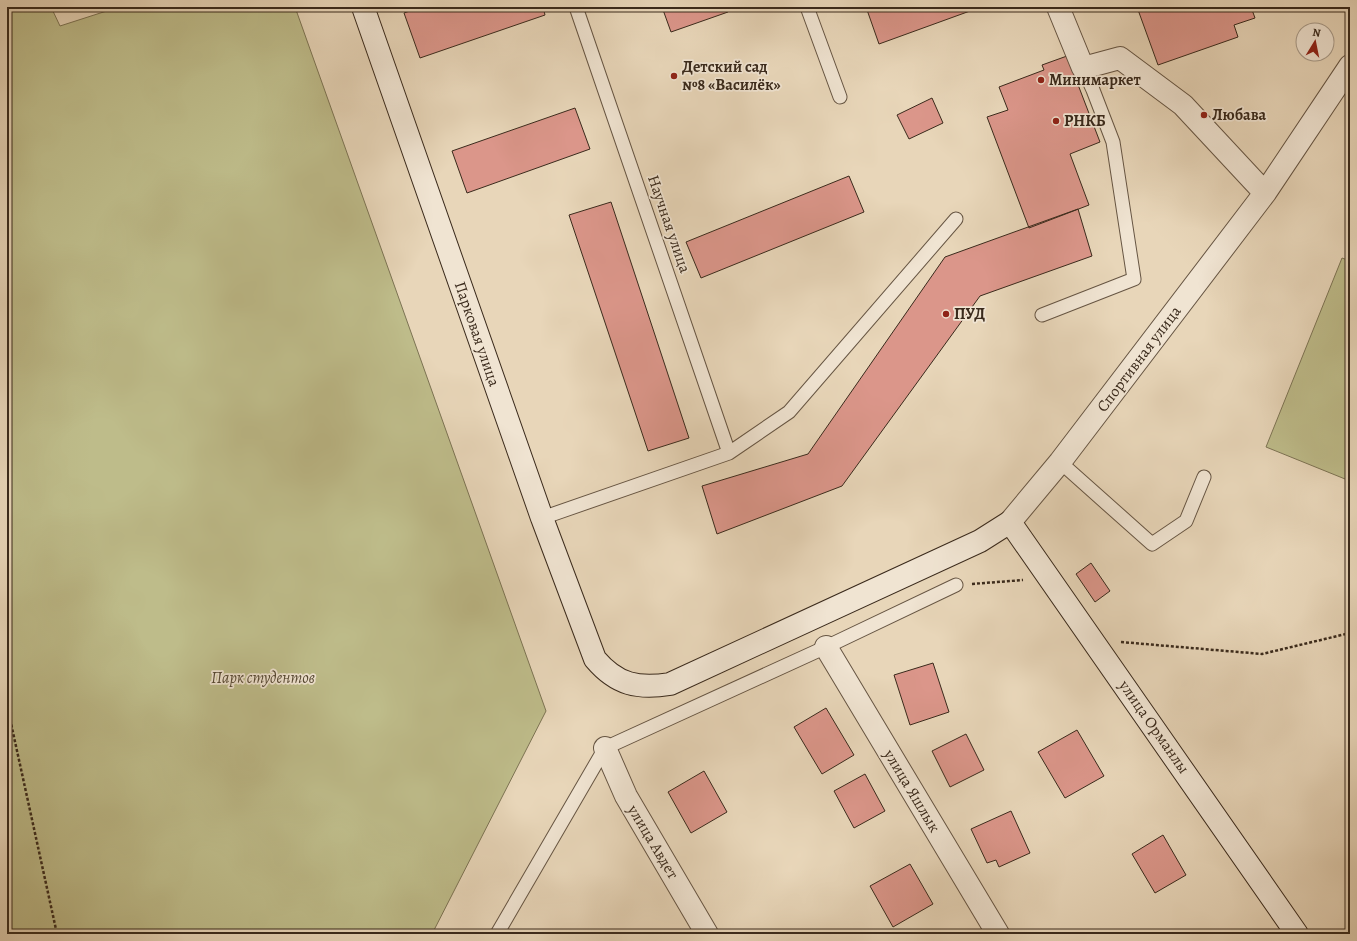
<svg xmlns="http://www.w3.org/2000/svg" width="1357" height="941" viewBox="0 0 1357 941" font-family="Alegreya,serif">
  <rect width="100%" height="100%" fill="#e8d6b9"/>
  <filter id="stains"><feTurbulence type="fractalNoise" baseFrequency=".005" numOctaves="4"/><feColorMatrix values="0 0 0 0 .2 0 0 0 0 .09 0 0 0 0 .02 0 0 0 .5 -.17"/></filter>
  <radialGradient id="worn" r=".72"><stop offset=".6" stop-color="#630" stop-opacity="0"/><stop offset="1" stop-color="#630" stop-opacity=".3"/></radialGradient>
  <path fill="#bebc8a" stroke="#7c7353" d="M7,7H51L60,26L119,7H295L546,711L432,934H7Z
    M1342,258L1350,261V481L1266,447Z"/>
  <path fill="#db968a" stroke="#3a2a1c" d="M421,7H543L545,15L420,58L404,13Z
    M662,7H726L728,12L671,32Z
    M866,7H981L879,44Z
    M1137,7H1251L1255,18L1234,25L1238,37L1158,65Z
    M1067,56L1100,142L1070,154L1089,205L1029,228L987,117L1008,110L999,87L1044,70L1042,65Z
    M932,98L943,123L909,139L897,115Z
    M575,108L590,149L467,193L452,151Z
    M849,176L864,212L701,278L686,242Z
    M611,202L689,438L648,451L569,215Z
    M1078,209L1092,256L980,296L842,486L717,534L702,486L808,454L945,257Z
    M1091,563L1110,591L1095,602L1076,574Z
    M933,663L949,712L910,725L894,675Z
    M826,708L854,755L822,774L794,727Z
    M1077,730L1104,776L1065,798L1038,752Z
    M966,734L984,770L950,787L932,751Z
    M704,771L727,812L691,833L668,792Z
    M865,774L885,811L854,828L834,791Z
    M1011,811L1030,853L999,867L996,860L987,863L971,829Z
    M1163,835L1186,875L1155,893L1132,854Z
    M910,864L933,904L893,927L870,886Z"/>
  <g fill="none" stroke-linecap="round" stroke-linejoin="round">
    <defs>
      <path id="lane" d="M576,7L729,453
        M807,7L840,97
        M1042,315L1134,279L1113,142L1093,90L1083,68
        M1060,462L1152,544L1186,521L1204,477
        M542,518L729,453L789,412L956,219
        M497,934L605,748L826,647L956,585"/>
      <path id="street" d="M1058,7L1083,68L1120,58L1183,105L1265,193
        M1010,522L1060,462L1265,193L1350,66
        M826,647L998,934
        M605,748L626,796L707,934"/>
      <path id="secondary" d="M363,7L542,518L595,659C617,685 638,689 670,684L980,541L1010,522L1297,934"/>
    </defs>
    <use href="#lane" stroke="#665543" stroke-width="15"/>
    <use href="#street" stroke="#665543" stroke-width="24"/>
    <use href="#secondary" stroke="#3a2a1c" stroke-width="24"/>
    <path stroke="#3a2a1c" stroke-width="2.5" stroke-dasharray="3 2" stroke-linecap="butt" d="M972,584L1023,580
      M1121,642L1262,654L1350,633
      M7,705L57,934"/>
    <use href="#lane" stroke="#f0e4d2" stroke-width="13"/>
    <use href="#street" stroke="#f0e4d2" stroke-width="22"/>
    <use href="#secondary" stroke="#f0e4d2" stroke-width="22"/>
  </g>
  <g fill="#8f2418" stroke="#f0e4d2" stroke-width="1.5">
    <circle cx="674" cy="76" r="4"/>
    <circle cx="1041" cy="80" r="4"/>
    <circle cx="1204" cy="115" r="4"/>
    <circle cx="1056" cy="121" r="4"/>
    <circle cx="946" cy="314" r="4"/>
  </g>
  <g text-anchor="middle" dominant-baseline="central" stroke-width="3.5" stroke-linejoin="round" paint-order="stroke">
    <g font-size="16" font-weight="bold" fill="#3a2a1c" stroke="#f0e4d2" text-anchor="start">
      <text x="682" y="67">Детский сад<tspan x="682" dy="18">№8 «Василёк»</tspan></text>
      <text x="1049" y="80">Минимаркет</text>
      <text x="1212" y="115">Любава</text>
      <text x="1064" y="121">РНКБ</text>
      <text x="954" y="314">ПУД</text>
    </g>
    <g font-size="16" fill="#3a2a1c" stroke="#f0e4d2">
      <text transform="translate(669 224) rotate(71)">Научная улица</text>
      <text transform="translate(477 334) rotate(71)">Парковая улица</text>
      <text transform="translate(1139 359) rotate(-53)">Спортивная улица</text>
      <text transform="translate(1154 727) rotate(55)">улица Орманлы</text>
      <text transform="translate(912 791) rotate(59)">улица Яшлык</text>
      <text transform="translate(653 842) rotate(59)">улица Авдет</text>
    </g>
    <g font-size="16" font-style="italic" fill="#544732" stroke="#f0e4d2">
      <text x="263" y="678">Парк студентов</text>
    </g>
  </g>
  <rect width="1357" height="941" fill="none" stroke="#e8d6b9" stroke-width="24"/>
  <rect x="8" y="8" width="1341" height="925" fill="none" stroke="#3a2a1c" stroke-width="2"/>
  <rect x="12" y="12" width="1333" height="917" fill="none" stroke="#3a2a1c"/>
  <g transform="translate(1315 42) rotate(10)"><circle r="19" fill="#f0e4d2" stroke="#a79a89"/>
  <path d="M0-3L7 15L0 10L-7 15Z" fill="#8f2418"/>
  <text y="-6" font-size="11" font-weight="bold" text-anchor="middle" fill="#3a2a1c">N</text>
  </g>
  <rect width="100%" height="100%" filter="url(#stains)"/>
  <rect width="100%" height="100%" fill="url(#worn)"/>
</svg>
